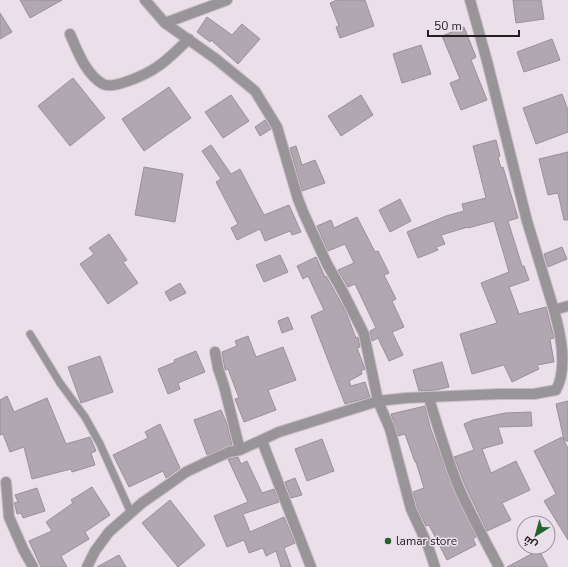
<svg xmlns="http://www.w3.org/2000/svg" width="568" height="567" viewBox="0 0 568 567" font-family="'Nunito Sans',Cairo,sans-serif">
  <rect width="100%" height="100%" fill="#ebe0ea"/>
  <path fill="#b1a7b0" stroke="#9a909a" d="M20,0H62L30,18Z
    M337,0H365L374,26L340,38L336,27L339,26L330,3Z
    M513,0H541L544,19L516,23Z
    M0,13L12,32L0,39Z
    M207,17L232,35L242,24L260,39L238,64L211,40L210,42L197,32Z
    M464,27L476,57L471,60L487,100L461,110L450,83L460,79L442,36Z
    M552,39L560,60L524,72L517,52Z
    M421,45L431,74L402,83L393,54Z
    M73,78L105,118L70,146L38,106Z
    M169,87L191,118L144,151L122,119Z
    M562,94L568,110V132L536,144L523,108Z
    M231,95L249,121L223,138L205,112Z
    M361,95L373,115L341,136L328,116Z
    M265,120L271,129L260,136L255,127Z
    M496,140L500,156L498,157L501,168L503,167L518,218L508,221L522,266H524L529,280L509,287L519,314L546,307L554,338L550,339L554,362L537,365L539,369L512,382L504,365L472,374L460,334L497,323L481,283L509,272L494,221L468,228V227L441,235L445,244L436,247L438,250L418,258L407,232L446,216L464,211L462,204L486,198L473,146Z
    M211,145L231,174L240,169L264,215L289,205L301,232L292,235L290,231L265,241L260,229L237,240L231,228L238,224L216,182L221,179L202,151Z
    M296,146L302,165L315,160L325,183L302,191L290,148Z
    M568,152V220H564L558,193L548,195L539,159Z
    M144,167L183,174L175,222L135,215Z
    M400,199L411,221L390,232L379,210Z
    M357,217L375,252L378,251L389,273L384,275L396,299L392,301L404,327L392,332L403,355L389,361L378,338L372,341L370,331L376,328L355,284L348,287L338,270L354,263L345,244L328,251L317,226L331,220L334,228Z
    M109,234L127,260L123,262L138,283L108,304L80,264L94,254L89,248Z
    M562,247L567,259L548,267L544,254Z
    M280,255L288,272L264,282L256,265Z
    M316,257L325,277L326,276L345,310L356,338L358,337L360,347L357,348L365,369L361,371L362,374L349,381L351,386L365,382L370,397L345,404L311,316L324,310L308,276L303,279L297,266Z
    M180,283L186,293L170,301L165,292Z
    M288,317L293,329L282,333L278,321Z
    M248,336L256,357L283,347L296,380L268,390L276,410L244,422L235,399L239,398L228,369L225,370L222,352L237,346L235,341Z
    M196,351L205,372L178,383L180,389L168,394L158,369L175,362L174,360Z
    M100,356L113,392L81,403L68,367Z
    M442,362L449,387L436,390L419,391L413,370Z
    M7,396L14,412L47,398L66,444L90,437L96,451L91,453L95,465L72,472L71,469L32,479L24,447L10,452L3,434L0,435V400Z
    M568,401V441H564L568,448V540L544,501L556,494L534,451L562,437L564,440L556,404Z
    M425,406L430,427L449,479L476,537L473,539L476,545L447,560L429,525L426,526L417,507L413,492L424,488L416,462H415L405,434L398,436L391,414Z
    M221,410L227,424L232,445L207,455L194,420Z
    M531,412L532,426L498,427L503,443L482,449L491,473L516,461L530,490L502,503L511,520L487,531L465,485L454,457L474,450L464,424L473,420L505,413Z
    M160,424L180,468L166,478L163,471L129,487L113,455L148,438L145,432Z
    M322,439L334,471L307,481L295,449Z
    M238,457L241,464L247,461L262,493L274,489L279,502L243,514L250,532L284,517L295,543L284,548L291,567H281L276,551L266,556L263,548L249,553L244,540L227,547L214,516L248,502L228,459Z
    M295,478L302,495L291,498L285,482Z
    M92,487L110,515L85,532L89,539L61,556L67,567H41L29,541L52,531L46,522L73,503L71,500Z
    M37,488L45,511L23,518L21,513L17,514L15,505L14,503L18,502L15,495Z
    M170,500L205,545L178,567L142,523Z
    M539,550L548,567H507Z
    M119,555L126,567H97Z"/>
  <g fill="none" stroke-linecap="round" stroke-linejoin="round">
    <defs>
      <path id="service" d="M30,334L60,383L85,417L100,444L131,513"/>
      <path id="minor" d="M145,0L165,23L216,59L255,91L277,127L298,199L304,214L327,264L343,292L364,334L378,401L390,429L411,509L428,546L435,567
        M470,0L487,61L527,221L554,310
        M165,23L227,0
        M70,34C77,50 86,75 103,84C113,90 147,74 157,67C168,60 179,48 189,39
        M215,352L218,368L224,386L240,450
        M429,398C438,428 447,459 459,488C471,515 485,541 499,567
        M262,441L311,567
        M6,482L9,517L23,549L33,567
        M87,567L95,551L109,532L142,503L172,482L186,472L207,462L229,452L240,450L279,432L378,401L406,398L499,394H534L556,390C568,368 561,335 554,310L568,306"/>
    </defs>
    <use href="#service" stroke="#c7bdc6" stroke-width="9"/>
    <use href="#minor" stroke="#c7bdc6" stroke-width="12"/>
    <use href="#service" stroke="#999498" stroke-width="7"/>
    <use href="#minor" stroke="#999498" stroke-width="10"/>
  </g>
  <circle fill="#226530" stroke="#ebe0ea" stroke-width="1.5" cx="388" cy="541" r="4"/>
  <g text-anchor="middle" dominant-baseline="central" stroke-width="3" stroke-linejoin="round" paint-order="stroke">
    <g font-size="12" fill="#221e22" stroke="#ebe0ea" text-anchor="start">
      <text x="396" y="541">lamar store</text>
    </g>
  </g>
  <g transform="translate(536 535) rotate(217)"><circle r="19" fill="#ebe0ea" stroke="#9b929a"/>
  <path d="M0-3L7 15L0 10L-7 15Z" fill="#226530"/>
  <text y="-6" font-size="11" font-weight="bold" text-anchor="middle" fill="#221e22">ش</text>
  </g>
  <path d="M428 30v6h91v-6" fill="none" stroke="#221e22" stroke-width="2"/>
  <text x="434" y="30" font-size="12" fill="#221e22" stroke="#ebe0ea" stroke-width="3" paint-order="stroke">50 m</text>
</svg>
